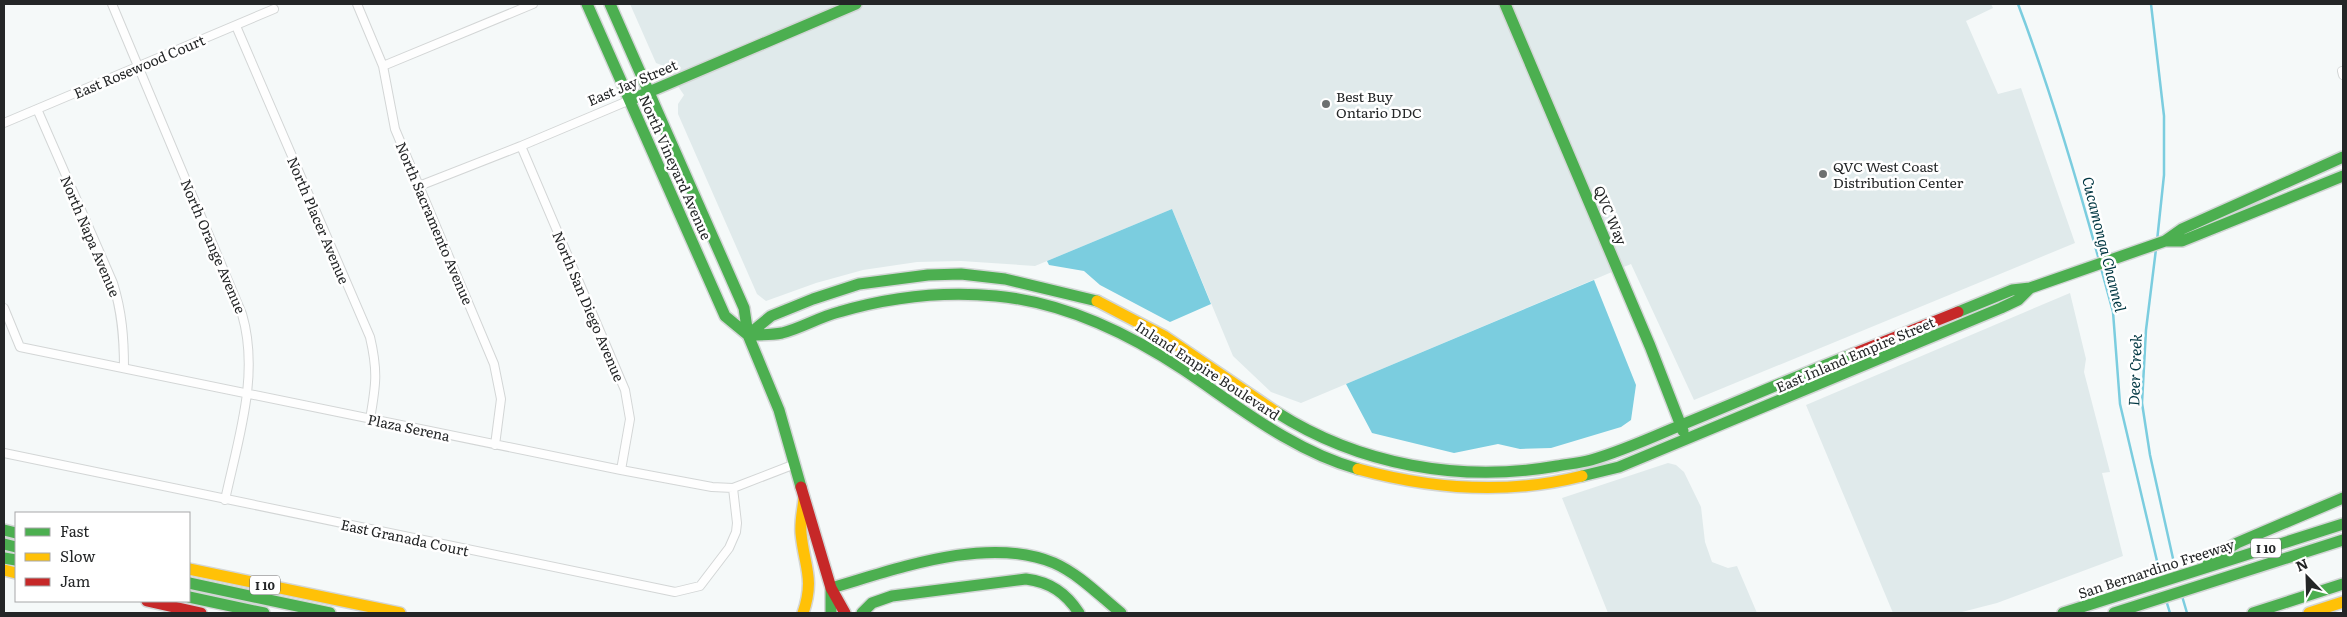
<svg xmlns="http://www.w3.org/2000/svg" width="2347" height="617" viewBox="0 0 2347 617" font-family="Literata,serif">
  <rect width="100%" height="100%" fill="#f5f9f9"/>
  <path fill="#e0eaeb" d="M630,4H1991L1993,8L1966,21L1998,94L2021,88L2075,243L1694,400L1631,264L1301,403L1271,392L1233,356L1172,209L1035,266L961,261L917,262L863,270L816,283L766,301L757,294L678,114V104L684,95L664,66L656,63Z
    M2070,293L2086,359L2084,372L2110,472L2102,473L2123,556L1997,603L1958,613H1893L1806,405Z
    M1668,463L1676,465L1684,472L1701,507L1705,542L1712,562L1728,568L1737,566L1757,613H1608L1562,498Z"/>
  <path fill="#7bcddf" d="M1172,209L1211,304L1170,322L1100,285L1084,271L1049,265L1047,261Z
    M1594,280L1636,385L1631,420L1621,427L1551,448L1520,449L1498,444L1454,453L1372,433L1346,384Z"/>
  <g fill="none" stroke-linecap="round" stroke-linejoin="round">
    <path stroke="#7bcddf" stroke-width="2.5" d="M2018,4C2050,88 2075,173 2099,260
      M2151,4L2164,116V175L2157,241
      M2156,249L2146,330L2142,403L2150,455L2176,572
      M2101,268L2113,312L2120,404L2161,578
      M2182,596L2187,613
      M2166,600L2170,613"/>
    <defs>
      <path id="street" d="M112,4L242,314C260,375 238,439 225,500
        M357,4L383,66L395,129L494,364L501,399L495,445
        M236,26L370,337C378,371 376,385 370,419
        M383,66L533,4
        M2342,71L2343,75
        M37,109L113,283C122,312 124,338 124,368
        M4,123L274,9
        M521,146L625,390L630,419L621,470
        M419,186L521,146L630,100
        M4,308L20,347L621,470L712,487L733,488L795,464
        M4,453L675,592L700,586L729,548L736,532L737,523L733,488"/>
      <path id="fast" d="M587,4L725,316L748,335
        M610,4L744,308L748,335L779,410L801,487
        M1505,4L1650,346L1683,431
        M630,100L856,4
        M2165,241H2182L2343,176
        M1958,312L2012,290L2030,288L2165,241L2182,229L2343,157
        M748,335L771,316L813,299L859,284L928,275L961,274L1005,279L1097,301
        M748,335C759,335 771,335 782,333C802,328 819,317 839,312C890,297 943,291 996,296C1064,302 1128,333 1184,370C1239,407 1293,451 1358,469
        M1276,412C1359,465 1460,483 1557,466C1568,464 1580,463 1591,460C1623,451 1655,436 1686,423C1742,400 1797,376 1853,354
        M1582,476L1619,467L2001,308L2018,300L2030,288
        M4,530L16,533
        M4,544L16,547
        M4,558L16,560
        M2208,561L2237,543L2343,498
        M189,583L330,613
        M831,588V613
        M831,588C897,569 987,535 1054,563C1079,574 1100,596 1121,613
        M189,597L264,613
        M862,613L872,603L892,596L1026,579C1050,582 1066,593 1079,613
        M2063,613L2343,524
        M2114,613L2343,540
        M2253,613L2343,584"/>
      <path id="slow" d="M1097,301L1164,336L1276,412
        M1358,469C1431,489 1508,495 1582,476
        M189,569L400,613
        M4,570L16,573
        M803,613C815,578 804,566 801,533C800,521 803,510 804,498
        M2309,613L2343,602"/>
      <path id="jam" d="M1853,354L1958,312
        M801,487L831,588L845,613
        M147,601L201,613"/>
    </defs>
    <use href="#street" stroke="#d3d6d6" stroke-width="10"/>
    <use href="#fast" stroke="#d3d6d6" stroke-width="14"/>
    <use href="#slow" stroke="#d3d6d6" stroke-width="14"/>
    <use href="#jam" stroke="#d3d6d6" stroke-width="14"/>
    <use href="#street" stroke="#fefefe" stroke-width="8"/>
    <use href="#fast" stroke="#4caf50" stroke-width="11"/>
    <use href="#slow" stroke="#ffc107" stroke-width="11"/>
    <use href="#jam" stroke="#c62828" stroke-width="11"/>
  </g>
  <g fill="#6d7070" stroke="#fff" stroke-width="2">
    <circle cx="1326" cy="104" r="5"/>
    <circle cx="1823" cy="174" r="5"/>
  </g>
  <g text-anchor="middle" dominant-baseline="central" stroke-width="5" stroke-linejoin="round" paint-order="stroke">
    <g fill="#fff" stroke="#666768" stroke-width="1">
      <rect x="2251" y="538.5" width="30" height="19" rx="4"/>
      <rect x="250" y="575.5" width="30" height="19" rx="4"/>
    </g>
    <g font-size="12" font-weight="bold" fill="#242627">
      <text x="2266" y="548">I 10</text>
      <text x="265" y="585">I 10</text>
    </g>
    <g font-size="14" fill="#242627" stroke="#fff">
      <text transform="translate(139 66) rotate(-23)">East Rosewood Court</text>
      <text transform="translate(632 82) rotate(-23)">East Jay Street</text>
      <text transform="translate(676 167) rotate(66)">North Vineyard Avenue</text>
      <text transform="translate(1611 215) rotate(67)">QVC Way</text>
      <text transform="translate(319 220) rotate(67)">North Placer Avenue</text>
      <text transform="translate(435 223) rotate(67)">North Sacramento Avenue</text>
      <text transform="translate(91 236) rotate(67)">North Napa Avenue</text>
      <text transform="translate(214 246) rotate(67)">North Orange Avenue</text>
      <text transform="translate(589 306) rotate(67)">North San Diego Avenue</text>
      <text transform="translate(1855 354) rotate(-23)">East Inland Empire Street</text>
      <text transform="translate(1208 370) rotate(33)">Inland Empire Boulevard</text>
      <text transform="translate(409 427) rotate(12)">Plaza Serena</text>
      <text transform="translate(405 537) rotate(12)">East Granada Court</text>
      <text transform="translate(2156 568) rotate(-18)">San Bernardino Freeway</text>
    </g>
    <g font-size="14" fill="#242627" stroke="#fff" text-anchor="start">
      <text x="1336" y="96">Best Buy<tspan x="1336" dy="16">Ontario DDC</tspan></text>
      <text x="1833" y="166">QVC West Coast<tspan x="1833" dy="16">Distribution Center</tspan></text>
    </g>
    <g font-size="15" font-style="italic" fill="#003742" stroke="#fff">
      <text transform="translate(2105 244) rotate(76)">Cucamonga Channel</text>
      <text transform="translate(2134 370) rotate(-88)">Deer Creek</text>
    </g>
  </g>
  <rect width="2347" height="617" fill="none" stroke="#242627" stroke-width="10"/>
  <rect x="15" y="512" width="175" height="90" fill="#ffffff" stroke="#a7a8a9"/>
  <rect x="25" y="528" width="25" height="8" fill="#4caf50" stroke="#a7a8a9"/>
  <text x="60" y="537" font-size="15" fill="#242627">Fast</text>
  <rect x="25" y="553" width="25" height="8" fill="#ffc107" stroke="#a7a8a9"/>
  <text x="60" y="562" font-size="15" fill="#242627">Slow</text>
  <rect x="25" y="578" width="25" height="8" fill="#c62828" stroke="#a7a8a9"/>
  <text x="60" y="587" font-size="15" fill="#242627">Jam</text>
  <g transform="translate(2307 577) rotate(337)" stroke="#ffffff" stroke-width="4" paint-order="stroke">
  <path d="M0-4L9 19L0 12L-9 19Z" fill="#242627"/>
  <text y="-8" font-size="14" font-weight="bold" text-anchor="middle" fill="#242627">N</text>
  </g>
</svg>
